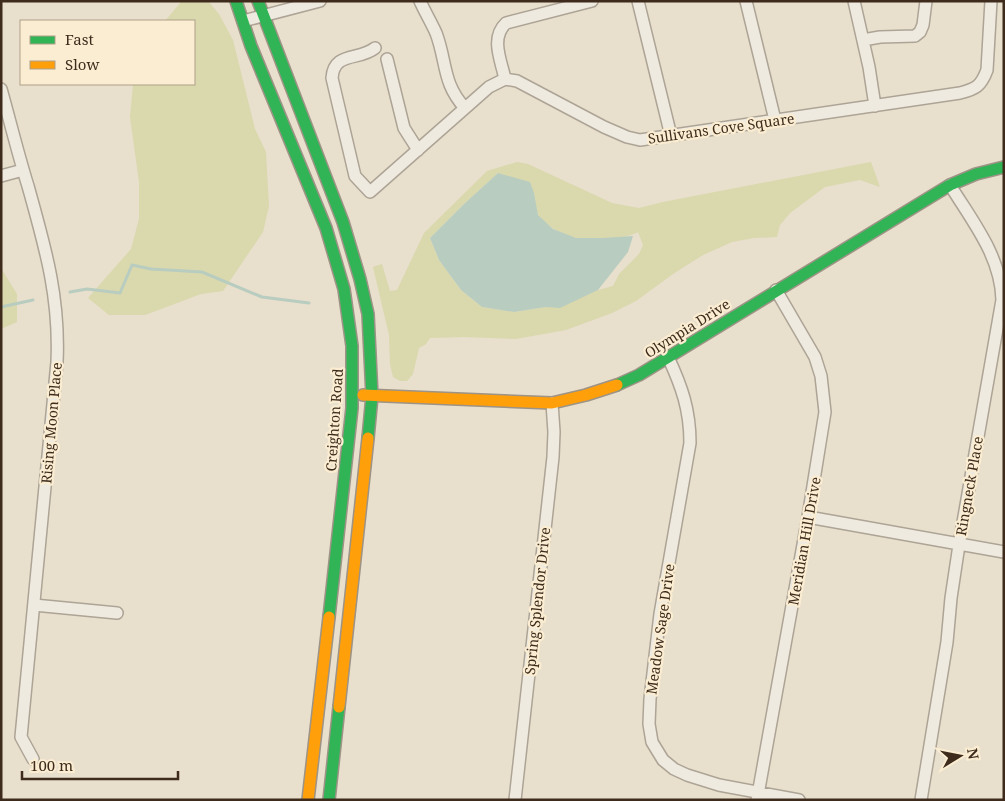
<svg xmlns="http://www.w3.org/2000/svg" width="1005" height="801" viewBox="0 0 1005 801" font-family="'Noto Serif',serif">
  <rect width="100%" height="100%" fill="#e8dfcc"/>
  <path fill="#dad8ad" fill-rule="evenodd" d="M208,1L219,14L233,40L255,129L266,152L269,206L263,232L223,291L201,294L145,315H109L88,298L131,249L139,219V182L130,117L133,84H194V21H165L181,2Z
    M517,162L528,164L612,203L639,208L663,202L871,162L880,187L860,180L825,187L790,213L780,225L777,237L754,238L732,242L703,255L673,274L636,301L612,313L566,330L516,339L464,337L430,338L426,344L419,348L413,374L407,381H400L393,377L390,364L389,335L373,267L382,264L390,291L397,290L424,233L487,171ZM498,173L534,193C535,200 535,211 539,216C547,227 563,235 576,238C590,241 627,239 638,232L643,245L639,254L619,274L613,286L598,290L560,307H546L514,312L482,307L461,290L439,260L430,238L464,204Z
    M1,268L17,294V322L1,329Z"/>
  <path fill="#b8cdc0" d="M498,173L530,182L534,193L538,215L553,229L576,238H603L633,236L628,252L598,290L560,308L546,307L514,312L482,307L461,290L439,260L430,238L464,204Z"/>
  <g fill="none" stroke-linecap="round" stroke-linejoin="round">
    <path stroke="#b8cdc0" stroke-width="3" d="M70,292L87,289L120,293L132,265L151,269L202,272L262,297L309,303
      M1,307L33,300"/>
    <defs>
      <path id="street" d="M420,1C425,12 431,22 436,33C447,62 442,83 465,108
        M638,1L671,136
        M746,1L775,120
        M854,1L869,67L875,106
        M243,21L320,1
        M863,40L880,37L915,36L920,32L923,25L926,1
        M375,48C359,61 334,51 332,78L355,176L370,192L489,87L505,79L517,81L604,127L627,137L640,140L960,93C976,89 981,86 987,70L991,1
        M387,59L404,128L418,150
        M505,79C501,60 490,38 506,23L592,1
        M1,89C10,121 18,154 28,186C45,247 60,297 57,362L21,737L33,759
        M1,176L23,170
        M668,357C682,387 690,410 690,443L660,614L650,699L649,724L652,742L663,760L674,769L687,775L719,785L799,800
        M808,517L1004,552
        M34,605L117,613
        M515,800L553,457L554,432L552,403
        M757,800L808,517L825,412L821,376L815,357L776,290
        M921,800L947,642L951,598L959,545L1002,300C1001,256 972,221 950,185"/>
      <path id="fast" d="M236,1L251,46L326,228L344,289L352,346V408L329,617
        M258,1L343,222L360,279L368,314L372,396L368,438
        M617,385L639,375L950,185L976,174L1004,167
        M329,800L339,707"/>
      <path id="slow" d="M363,395L552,403L586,395L617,385
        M339,707L368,438
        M308,800L329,617"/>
    </defs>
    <use href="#street" stroke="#ada496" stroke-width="14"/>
    <use href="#fast" stroke="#9d9386" stroke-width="14"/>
    <use href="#slow" stroke="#9d9386" stroke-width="14"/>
    <use href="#street" stroke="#efeae0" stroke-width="11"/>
    <use href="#fast" stroke="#30b455" stroke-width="11"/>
    <use href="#slow" stroke="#ff9f0a" stroke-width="11"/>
  </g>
  <g text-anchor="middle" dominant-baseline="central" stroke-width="4.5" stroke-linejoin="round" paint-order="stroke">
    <g font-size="14" fill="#3e2b1c" stroke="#faedd2">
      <text transform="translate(721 128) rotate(-8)">Sullivans Cove Square</text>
      <text transform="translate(687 328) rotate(-32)">Olympia Drive</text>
      <text transform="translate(334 420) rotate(-86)">Creighton Road</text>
      <text transform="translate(51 423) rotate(-85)">Rising Moon Place</text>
      <text transform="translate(969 486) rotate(-80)">Ringneck Place</text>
      <text transform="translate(804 541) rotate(-80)">Meridian Hill Drive</text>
      <text transform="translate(537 601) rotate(-84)">Spring Splendor Drive</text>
      <text transform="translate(660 629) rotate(-82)">Meadow Sage Drive</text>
    </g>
  </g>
  <rect width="1005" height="801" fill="none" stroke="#3e2b1c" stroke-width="5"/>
  <rect x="20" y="20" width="175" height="65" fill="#faedd2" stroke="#af9f89"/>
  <rect x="30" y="36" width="25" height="8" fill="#30b455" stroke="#af9f89"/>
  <text x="65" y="45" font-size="15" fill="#3e2b1c">Fast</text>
  <rect x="30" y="61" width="25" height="8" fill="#ff9f0a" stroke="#af9f89"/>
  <text x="65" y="70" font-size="15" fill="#3e2b1c">Slow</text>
  <g transform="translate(960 756) rotate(80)" stroke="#faedd2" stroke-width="4" paint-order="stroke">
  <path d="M0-4L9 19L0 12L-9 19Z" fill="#3e2b1c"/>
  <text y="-8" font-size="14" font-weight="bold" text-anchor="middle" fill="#3e2b1c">N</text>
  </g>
  <path d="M22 771v8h156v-8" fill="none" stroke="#3e2b1c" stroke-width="2.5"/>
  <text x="30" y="771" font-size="15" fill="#3e2b1c" stroke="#faedd2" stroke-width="4" paint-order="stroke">100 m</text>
</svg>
